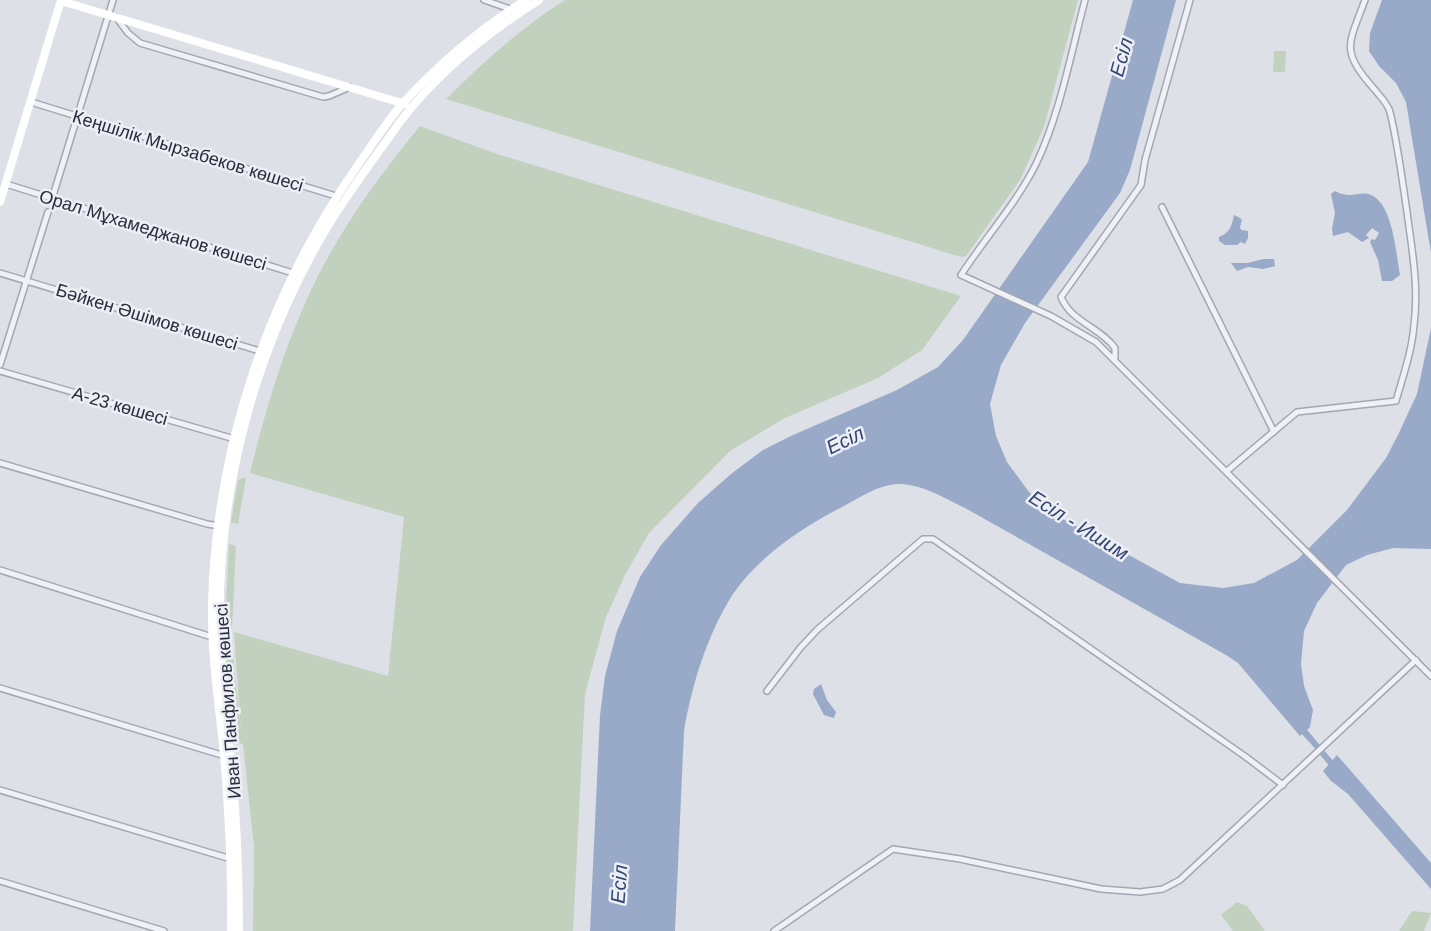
<svg xmlns="http://www.w3.org/2000/svg" width="1431" height="931" viewBox="0 0 1431 931" font-family="Arial,sans-serif">
  <rect width="100%" height="100%" fill="#dde0e7"/>
  <path fill="#c1d1be" d="M565,0H1078L1044,127L1020,180L966,256L961,257L446,99C483,62 521,28 565,0Z
    M1274,51H1286L1285,72H1273Z
    M420,126L497,154L961,296L922,350L878,378L785,418L730,451L649,533L625,575L606,617L585,694L573,931H253L254,847L243,744L235,742L233,721H236L237,718L233,687L228,678L226,650L233,652L241,733L234,632L388,676L404,517L250,473C271,388 297,304 344,230C366,194 393,159 420,126Z
    M243,478H246L238,524L231,522L238,480Z
    M229,544L236,546L232,629L225,627Z
    M1237,902L1247,906L1265,931H1233L1221,915Z
    M1412,911L1431,913L1424,931H1399Z"/>
  <path fill="#98aac8" d="M1133,0H1176L1130,170L1120,193L1025,323L1001,365L990,404L996,436L1007,462L1029,492L1048,511L1180,583L1223,588L1254,583L1297,560L1347,510L1386,458L1398,435L1417,394L1431,328V549L1393,548L1367,555L1346,565L1317,603L1304,631L1301,664L1304,686L1313,710L1310,727L1305,732L1312,739L1309,742L1302,734L1300,736L1238,663L1226,655L965,508C944,498 921,483 897,484C878,485 859,498 842,507C803,527 758,557 733,594C707,635 692,684 684,731L675,931H590L600,715L605,676L617,631L640,577L661,545L698,503L731,474L763,450L793,435L897,390L938,367L963,340L1088,162Z
    M1382,0H1431V253L1406,102L1396,83L1379,66L1369,51L1370,33Z
    M1335,191C1351,200 1359,190 1371,195C1393,204 1396,254 1400,275L1392,281H1382L1378,260L1370,242L1372,239L1375,240L1379,233L1372,228L1366,235L1369,238L1362,242L1348,232L1333,236L1332,229L1335,213L1331,194Z
    M1234,215L1240,218L1242,220L1240,227L1241,230L1248,231V238L1245,244L1241,242L1237,245H1225L1219,241V237C1230,233 1232,225 1234,215Z
    M1263,259H1274L1275,266L1263,269L1248,267L1237,271L1231,263H1248Z
    M821,684L827,700L836,712L834,718L824,715L813,694L814,689Z
    M1337,755L1431,863V889L1348,794L1331,781L1323,771Z"/>
  <g fill="none" stroke-linecap="round" stroke-linejoin="round">
    <path stroke="#98aac8" stroke-width="6" d="M1305,732L1335,768"/>
    <defs>
      <path id="street" d="M484,0L513,10
        M1085,0C1071,53 1060,114 1036,164C1016,204 985,238 961,275L1051,316L1096,342L1431,676
        M116,17L128,33L140,43L323,97L329,96L350,87
        M31,102L339,197
        M6,184L296,274
        M52,199L113,0
        M1162,207L1274,432
        M0,273L263,352
        M1115,358V348C1100,327 1071,322 1061,297L1141,185L1145,160L1190,0
        M0,365L48,212
        M0,371L238,440
        M0,463L207,524L220,526
        M1227,471L1297,412L1396,401C1403,376 1412,351 1414,325C1419,287 1412,250 1407,212C1402,179 1398,145 1390,112C1388,104 1380,96 1375,90C1340,50 1348,46 1365,0
        M0,570L212,637
        M0,688L225,756
        M767,691L801,647L818,629L923,539H933L1246,757L1283,785
        M0,790L231,859
        M0,881L164,931
        M774,931L893,849L960,859L1101,889L1140,892L1163,889L1180,880L1416,660"/>
    </defs>
    <use href="#street" stroke="#a3a7b1" stroke-width="8"/>
    <use href="#street" stroke="#f0f1f6" stroke-width="5"/>
    <path stroke="#fff" stroke-width="8" d="M61,1L405,104
      M0,202L61,0
      M231,931C232,871 229,814 224,754C219,704 211,655 212,604C216,445 269,291 360,162C374,142 387,121 403,103C439,64 481,28 526,0
      M239,931C239,876 237,823 232,768C228,725 221,681 220,637C216,494 254,349 328,226C350,190 376,156 400,122C437,73 487,33 539,0"/>
  </g>
  <g text-anchor="middle" dominant-baseline="central" stroke-width="5" stroke-linejoin="round" paint-order="stroke">
    <g font-size="18" fill="#272d3e" stroke="#edeff5">
      <text transform="translate(188 151) rotate(17)">Кеңшілік Мырзабеков көшесі</text>
      <text transform="translate(153 230) rotate(17)">Орал Мұхамеджанов көшесі</text>
      <text transform="translate(147 317) rotate(17)">Бәйкен Әшімов көшесі</text>
      <text transform="translate(120 406) rotate(16)">А-23 көшесі</text>
      <text transform="translate(228 701) rotate(-94)">Иван Панфилов көшесі</text>
    </g>
    <g font-size="20" font-style="italic" fill="#314672" stroke="#edeff5">
      <text transform="translate(1121 57) rotate(-75)">Есіл</text>
      <text transform="translate(845 440) rotate(-26)">Есіл</text>
      <text transform="translate(1079 525) rotate(32)">Есіл - Ишим</text>
      <text transform="translate(619 884) rotate(-86)">Есіл</text>
    </g>
  </g>
</svg>
